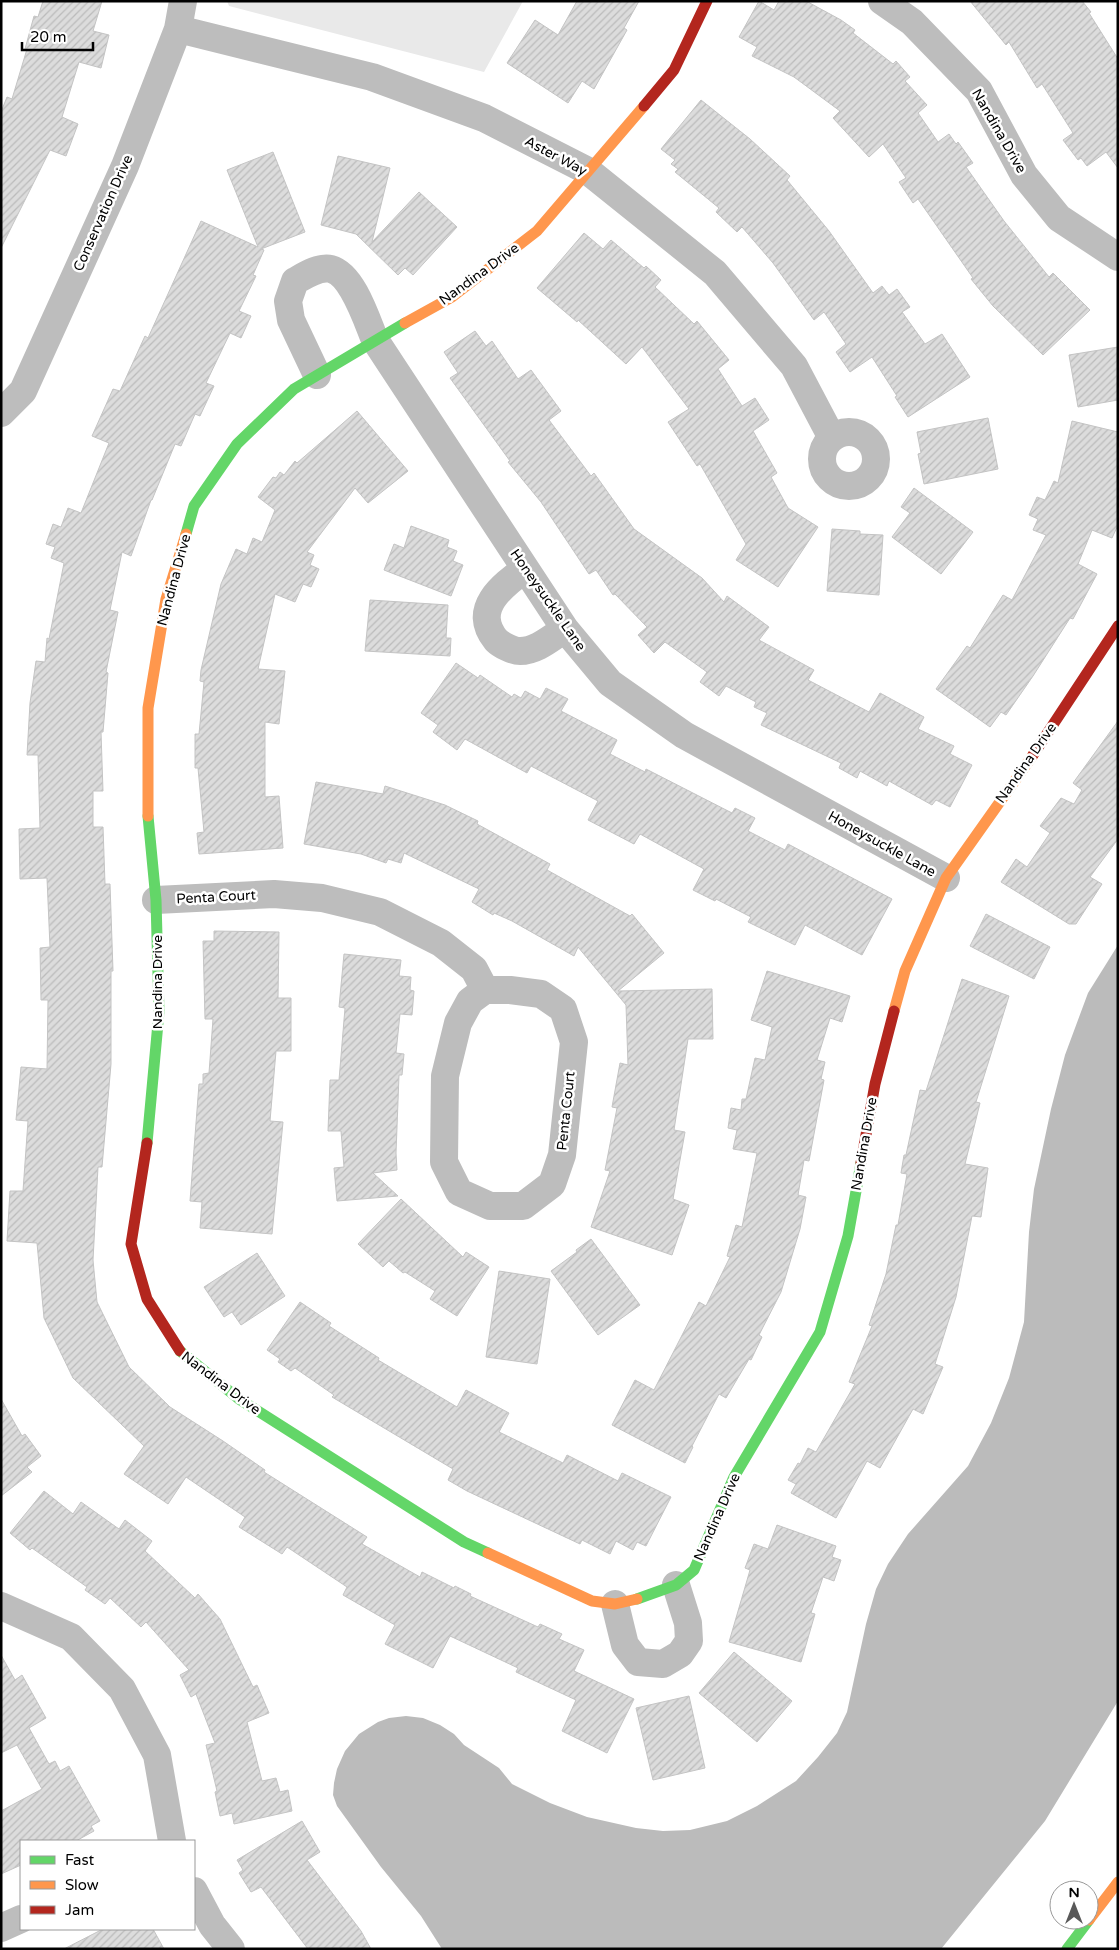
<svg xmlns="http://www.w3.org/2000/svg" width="1119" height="1950" viewBox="0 0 1119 1950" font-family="'Varela Round',sans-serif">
  <defs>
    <pattern id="building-hatch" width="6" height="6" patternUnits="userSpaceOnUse" patternTransform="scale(1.25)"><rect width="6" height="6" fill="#dcdcdc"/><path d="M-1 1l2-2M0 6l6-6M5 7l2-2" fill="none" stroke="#bbb"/></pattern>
  </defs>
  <rect width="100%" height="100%" fill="#fff"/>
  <path fill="#e9e9e9" d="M227,1H523L484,72L229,6Z"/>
  <path fill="#bbb" d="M1118,945V1701L1045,1821L941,1949H442L421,1916L381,1867L337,1806L333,1795L334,1783L337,1769L345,1751L359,1734L378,1722L389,1718L406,1716L423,1718L440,1725L454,1734L464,1745L499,1768L512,1784L550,1803L587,1817L636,1828L663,1831L690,1830L727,1821L757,1806L796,1781L818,1757L837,1733L847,1712L866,1624L876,1589L888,1564L908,1534L968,1466L991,1423L1009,1378L1024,1322L1029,1232L1034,1189L1051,1109L1065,1055L1088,993Z"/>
  <path fill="url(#building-hatch)" stroke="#c4c4c4" d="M43,1H102L93,31L109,35L101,68L79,62L62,117L78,124L66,156L50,150L1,248V112L7,97L12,99L27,49H25L34,16L38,17Z
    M577,1H639L624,28L627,30L594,89L582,81L568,103L507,63L535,20L558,35Z
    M759,1L774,10L779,1H806L841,20L855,30L853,33L893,64L896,61L910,77L905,81L927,105L918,113L938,142L949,134L956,144L958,142L973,163L966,167L1004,221L1049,277L1053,273L1090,310L1043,355L993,306L971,279L973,278L918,199L913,203L899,182L906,178L883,144L869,157L833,118L840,111L794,77L752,56L757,47L739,37Z
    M970,1H1082L1091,12L1089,13L1118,59V168L1106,152L1087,166L1081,158L1078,160L1063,140L1073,133L1042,84L1037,88L1009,42L1006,45Z
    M701,100L750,139L790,176L787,180L829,231L873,293L882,286L889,295L897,289L910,307L902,312L925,344L942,334L970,377L908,417L895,397L897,396L872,357L850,372L836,352L846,344L824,312L814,320L773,263L742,227L737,232L716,212L719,208L675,172L678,169L671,164L675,160L661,149Z
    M273,152L305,232L261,249L264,250L253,275L256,276L239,311L251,316L241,338L230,333L206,383L214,386L200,416L195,414L181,446L175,444L152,500H151L131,556L122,552L110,610L118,612L106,672L108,673L103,732H101L103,791H93V827H103L105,884H110L113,971H111V1064L102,1167H98L93,1260L97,1302L129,1367L170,1407L223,1441L265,1470L264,1472L367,1537L362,1544L420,1577L422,1572L454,1588L455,1586L471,1594L470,1596L538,1627L540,1624L562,1634L559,1639L584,1650L574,1671L634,1699L607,1753L562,1731L576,1700L516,1672L518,1668L450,1636L433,1668L385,1644L395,1625L343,1595L347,1587L287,1547L282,1554L239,1527L245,1517L186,1477L168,1504L124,1474L144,1446L73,1378L44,1318L37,1243L7,1241L10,1191H23L28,1121L16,1120L21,1067L47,1069L48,1000H41L40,948L50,947L47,878L20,879L19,829L40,828L38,755H27L30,703L36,661L45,662L47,638L49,639L64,563L51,558L55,547L46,544L53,524L61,527L68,508L81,513L109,443L92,436L113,389L120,391L145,336L148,338L201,221L258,247L227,170Z
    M338,156L390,168L372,242L419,192L457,227L413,275L405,268L398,275L356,234L321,225Z
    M584,233L603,249L611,240L644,268L646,266L661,280L655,287L694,324L697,321L729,360L718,369L742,406L755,398L769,420L753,431L777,473L771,477L788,508L818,527L778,587L736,560L746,544L700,464L697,466L668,422L689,409L642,347L626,364L578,320L577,322L537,288Z
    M475,331L486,346L492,341L518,379L531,370L561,411L549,420L591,476L594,473L634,529L702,578L724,602L727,596L769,627L759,640L814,670L808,680L869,712L880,693L924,717L918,729L954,746L950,754L972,765L950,807L936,800L932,805L889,781L887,786L860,771L857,778L839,768L841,763L761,725L767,713L754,707L756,702L726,686L719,696L700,682L707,672L665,642L654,653L638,635L647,627L615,594L613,595L596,570L589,574L541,502L508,462L510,461L450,378L458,373L444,352Z
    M1118,347V400L1078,407L1069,355Z
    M357,411L408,471L368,503L355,488L307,552L314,555L310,565L319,569L311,587L303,584L295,602L275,594L258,669L285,671L279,724L265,722V797L279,796L283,848L199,854L197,833L204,832L198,768H195V734H199L204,682L200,681L201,670L221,584L236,549L247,554L253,538L262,542L275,510L258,497L273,477L276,478L280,472L284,475L295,461L297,463Z
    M988,418L998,469L924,484L918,454L921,453L917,432Z
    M1072,421L1118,432V525L1112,538L1092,530L1078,564L1097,574L1073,619L1070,618L1033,676L1006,715L1001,712L990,727L936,689L967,646L970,648L1003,595L1012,600L1046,535L1033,530L1038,519L1029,515L1037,497L1045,500L1054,481L1058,483Z
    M914,488L973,532L941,574L892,537L910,513L901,507Z
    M411,526L449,540L447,547L457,551L453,561L463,565L451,596L384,570L394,544L404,548Z
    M832,529L860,531V534L883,535L879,595L827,591Z
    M370,600L448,605L446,638H451L450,656L365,651Z
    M456,663L478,678L480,675L512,697L514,694L521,698L525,691L540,699L546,688L568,699L561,711L617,740L610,754L645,772L646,769L732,813L735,808L755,818L748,831L785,850L788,844L892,899L862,955L805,925L795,945L748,922L751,917L716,899L715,901L693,890L704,869L640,834L634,844L588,820L598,801L531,766L527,773L465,739L457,750L433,732L438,725L421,713Z
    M1118,721V839L1090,877L1102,884L1076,924H1069L1001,882L1016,859L1027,867L1050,833L1040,826L1061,798L1074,804L1082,790L1073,783Z
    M316,782L383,794L385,786L445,805L478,821L477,824L550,864L547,870L630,916L632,914L664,953L618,991L712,989L713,1039H688L674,1130L685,1132L673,1199L689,1205L672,1255L591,1227L610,1171L605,1170L617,1108L612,1107L620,1063L628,1065L626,1005L578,947L574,956L512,921L494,913L493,915L472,902L479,889L404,853L401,863L388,859L386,863L361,854L304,844Z
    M986,914L1050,947L1034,979L970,946Z
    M214,931L279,932L278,998H291V1051H276L270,1121L283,1122L272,1234L200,1228L202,1202L190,1201L199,1084H203V1074L209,1073L213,1019H205L203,941H214Z
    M344,954L401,960L399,976L411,977L410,990L414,991L412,1015L400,1014L396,1053L404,1054L402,1075H399L396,1153L397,1170L373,1173L398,1196L337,1201L334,1168L344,1167L341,1131H328L330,1080H339L345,1008L339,1007Z
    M767,971L850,996L842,1022L830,1018L817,1060L825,1062L821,1079L824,1080L809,1161L804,1160L798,1195L806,1197L800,1229L781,1292L759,1335L762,1337L751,1360L749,1359L726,1398L719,1394L692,1446L693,1447L685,1463L612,1425L635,1380L654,1390L699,1302L706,1306L730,1257L727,1256L736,1225L742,1227L757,1153L733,1149L737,1130L728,1128L731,1108L741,1110L742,1099H746L755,1058L765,1060L772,1027L751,1020Z
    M962,979L1009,996L976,1102L980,1103L965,1164L988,1168L981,1217L972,1216L956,1297L935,1364L943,1367L923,1414L913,1409L880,1468L867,1461L836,1518L791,1493L796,1484L788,1480L798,1463L800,1464L808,1448L816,1452L855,1384L849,1382L872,1326L869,1325L886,1274L896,1225H898L907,1174L901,1173L904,1155H906L920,1090L926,1091Z
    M401,1199L463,1257L466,1252L489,1267L457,1316L430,1299L435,1291L405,1272L403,1273L389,1261L383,1267L358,1244Z
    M591,1239L640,1305L598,1335L551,1271L577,1252L576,1250Z
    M257,1253L285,1296L241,1325L232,1312L224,1317L204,1287Z
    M499,1271L550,1279L537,1364L486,1357Z
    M300,1302L331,1323L329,1326L379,1358L378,1360L457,1407L466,1390L509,1413L499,1432L563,1463L567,1455L618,1481L622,1473L671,1497L646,1546L637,1542L633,1550L616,1541L610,1554L582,1540L580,1544L467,1491L448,1480L453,1469L332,1397L334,1395L295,1368L291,1371L278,1362L280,1359L267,1350Z
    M1,1399L22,1436L25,1434L41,1456L27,1467L32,1472L1,1496Z
    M44,1491L73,1514L81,1502L119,1529L125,1520L152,1541L145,1551L195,1598L198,1594L220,1619L253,1687L257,1685L269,1713L247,1722L262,1781L276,1778L280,1792L288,1790L292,1811L234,1824L232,1813L220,1816L215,1792L217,1791L206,1745L215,1743L196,1694L191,1697L180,1675L189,1670L146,1622L141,1627L110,1598L105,1604L85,1590L87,1587L32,1548L30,1550L10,1533Z
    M777,1525L836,1546L832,1557L841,1560L834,1581L823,1577L811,1613L815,1614L801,1662L729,1642L750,1570L745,1568L754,1544L768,1549Z
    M734,1652L792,1701L757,1742L699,1693Z
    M1,1655L15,1680L22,1675L46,1718L29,1728L49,1764L55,1761L60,1771L69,1766L100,1821L91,1826L94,1831L76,1841H21V1865L1,1874V1811L42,1789L17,1745L1,1753Z
    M689,1696L705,1768L653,1780L636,1708Z
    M302,1821L320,1852L307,1860L361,1931L371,1949H308L261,1887L251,1892L239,1873L243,1870L237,1860Z
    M103,1929H153L164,1949H64Z"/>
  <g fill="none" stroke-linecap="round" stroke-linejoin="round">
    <path stroke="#bdbdbd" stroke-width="28" d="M882,1L912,22L979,91L1024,175L1059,218L1118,257
      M178,29L372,77L484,118L588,171L715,273L794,366L832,438
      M317,375L291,320L288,301L295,281C304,276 319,266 331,269C353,275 367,321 375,340L565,629L610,683L684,735L946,878
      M1,413L23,391L125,166L178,29L183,1
      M822 459a27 27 0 1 1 54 0a27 27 0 1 1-54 0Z
      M525,569C502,586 471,609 496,640C501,645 513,651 520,651C537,651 552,637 565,629
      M156,900L274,894L322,898L380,912L441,943L474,969L485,990H510L541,994L563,1009L574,1042L562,1155L552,1184L523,1206H490L459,1192L444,1162L445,1076L458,1023L470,1001L485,990
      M615,1604L625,1645L638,1662L663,1664L680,1654L689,1641L688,1623L676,1585
      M1,1606L71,1637L122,1689L157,1755L172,1841
      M194,1891L212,1925L231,1949
      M1,1928L21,1919"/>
    <path stroke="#63d668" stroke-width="11" d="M186,534L194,506L237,444L294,389L405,323
      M147,1143L159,1012L156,900L148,816
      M180,1351L239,1399L464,1542L488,1553
      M637,1599L676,1585L694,1570L734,1477L820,1332L848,1236L861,1163
      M1067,1949L1089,1920"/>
    <path stroke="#ff974d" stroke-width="11" d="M405,323L452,297L537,231L644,106
      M148,816V708L166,599L186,534
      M894,1011L905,971L946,878L1033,755
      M488,1553L592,1601L615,1604L637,1599
      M1089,1920L1118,1882"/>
    <path stroke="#b3261e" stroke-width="11" d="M644,106L674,70L707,1
      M1033,755L1118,626
      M147,1143L131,1244L147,1299L180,1351
      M861,1163L875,1084L894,1011"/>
  </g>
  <g text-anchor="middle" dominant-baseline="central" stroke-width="5" stroke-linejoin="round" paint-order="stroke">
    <g font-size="14" fill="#000" stroke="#fff">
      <text transform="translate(999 131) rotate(60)">Nandina Drive</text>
      <text transform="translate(556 156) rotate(28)">Aster Way</text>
      <text transform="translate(103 213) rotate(-66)">Conservation Drive</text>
      <text transform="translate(479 274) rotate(-36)">Nandina Drive</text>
      <text transform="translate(174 580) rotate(-75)">Nandina Drive</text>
      <text transform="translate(548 600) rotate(55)">Honeysuckle Lane</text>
      <text transform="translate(1026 763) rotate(-55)">Nandina Drive</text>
      <text transform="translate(882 844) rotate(29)">Honeysuckle Lane</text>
      <text transform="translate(216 897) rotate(-3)">Penta Court</text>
      <text transform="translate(157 982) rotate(-90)">Nandina Drive</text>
      <text transform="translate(566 1111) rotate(-84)">Penta Court</text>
      <text transform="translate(864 1144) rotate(-80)">Nandina Drive</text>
      <text transform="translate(221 1383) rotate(37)">Nandina Drive</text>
      <text transform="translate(717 1517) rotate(-66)">Nandina Drive</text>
    </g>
  </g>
  <rect width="1119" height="1950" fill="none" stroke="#000000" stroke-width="5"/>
  <rect x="20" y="1840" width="175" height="90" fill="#ffffff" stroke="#999999"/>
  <rect x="30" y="1856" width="25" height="8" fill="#63d668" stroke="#999999"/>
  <text x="65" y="1865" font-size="15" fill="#000000">Fast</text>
  <rect x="30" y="1881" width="25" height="8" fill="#ff974d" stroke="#999999"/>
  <text x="65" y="1890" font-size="15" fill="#000000">Slow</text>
  <rect x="30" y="1906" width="25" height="8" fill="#b3261e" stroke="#999999"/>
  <text x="65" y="1915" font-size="15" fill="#000000">Jam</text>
  <g transform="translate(1074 1905)"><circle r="24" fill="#ffffff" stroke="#999999"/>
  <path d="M0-4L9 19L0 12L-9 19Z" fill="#595959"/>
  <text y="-8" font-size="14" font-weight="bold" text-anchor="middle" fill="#000000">N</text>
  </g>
  <path d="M22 42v8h71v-8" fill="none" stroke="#000000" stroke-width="2.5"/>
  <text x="30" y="42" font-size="15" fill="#000000" stroke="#ffffff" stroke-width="4" paint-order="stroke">20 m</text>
</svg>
